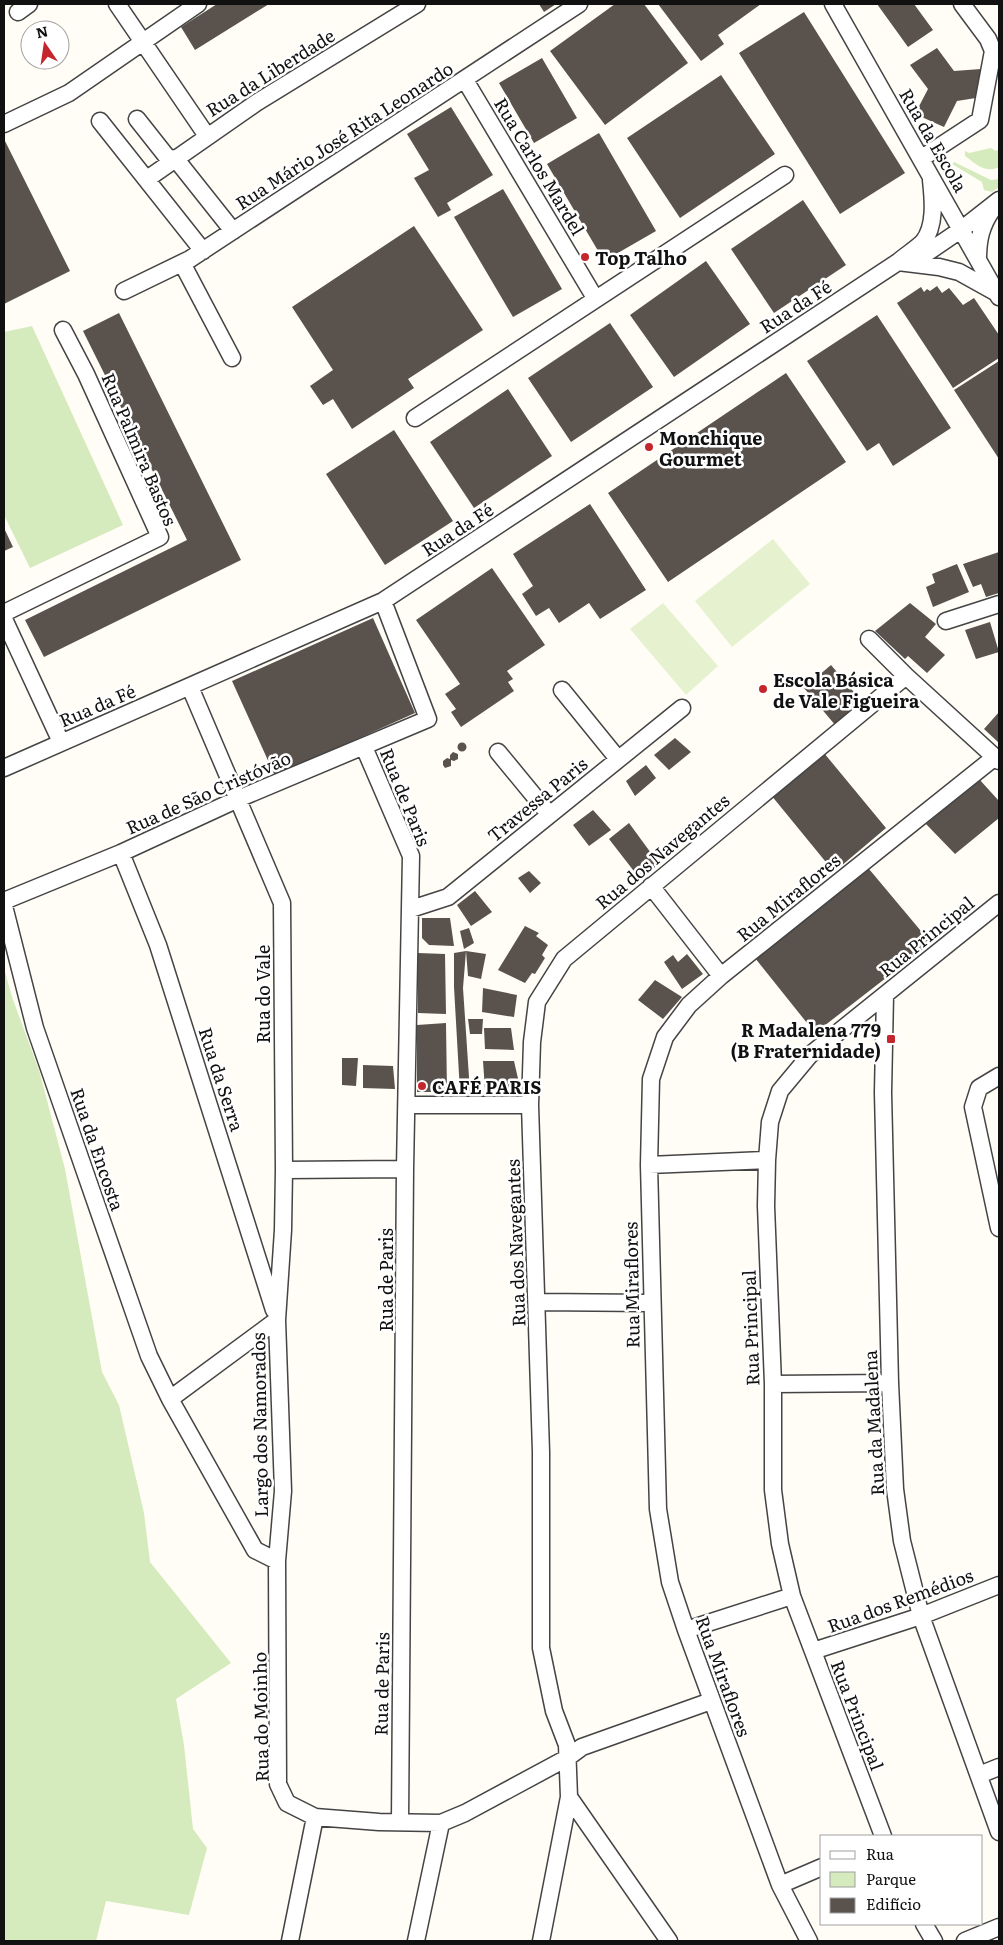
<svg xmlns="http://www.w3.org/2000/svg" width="1003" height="1945" viewBox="0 0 1003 1945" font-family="Literata,serif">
  <rect width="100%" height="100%" fill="#fffdf5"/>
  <path fill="#d5ebbd" d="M991,148L996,151L999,149V167C986,174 976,164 965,156V151L969,153Z
    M954,162L991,180L999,179V187L992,192L984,190L982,182L952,164Z
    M32,326L123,525L30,568L4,515V332Z
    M4,968L12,997L39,1070L65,1169L102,1372L119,1405L144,1513L150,1562L231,1663L176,1699L184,1745L193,1829L207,1848L189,1915L106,1901L96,1941H4Z"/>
  <path fill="#e6f2cf" d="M773,539L810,584L732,647L695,601Z
    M663,603L718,666L686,695L630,629Z"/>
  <path fill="#5a524d" d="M217,4H269L195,50L181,27Z
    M539,4H556L544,12Z
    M615,4H644L688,63L605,125L550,51Z
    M658,4H761L718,35L724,44L701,61Z
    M877,4H914L933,30L908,47Z
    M804,12L905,173L840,214L739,53Z
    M937,48L954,71L981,69L982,97L957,101L944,127L915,114L928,89L910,65Z
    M542,58L577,118L534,143L499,83Z
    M721,75L775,154L680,218L627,138Z
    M451,107L493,175L447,203L451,210L438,217L414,178L429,170L407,134Z
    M599,133L656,231L604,261L547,164Z
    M4,139L70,271L4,304Z
    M503,189L562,289L513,317L454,217Z
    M803,200L846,265L774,313L731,249Z
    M414,226L483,330L408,379L414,388L352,429L333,399L323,405L310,386L333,370L292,307Z
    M706,261L750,324L674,377L630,315Z
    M937,286L942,293L949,288L963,305L974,298L999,335V358L953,388L897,303L921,287L924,292L927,289L930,291Z
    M119,313L241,560L44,657L25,620L187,540L83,331Z
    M877,315L951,428L893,466L879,443L867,451L807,361Z
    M610,323L653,387L571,442L528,378Z
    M999,361V459L954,390Z
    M786,373L846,462L668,582L608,493Z
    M508,389L552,456L474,508L430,442Z
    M394,430L453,521L385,565L326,474Z
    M590,504L646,590L600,619L589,603L559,623L549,608L536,616L522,594L533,586L513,554Z
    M4,528L13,547L4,551Z
    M999,552V593L986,597L981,584L973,587L963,564Z
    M957,564L969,592L933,607L926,587L935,583L932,574Z
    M492,568L545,645L507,671L513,679L508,682L514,691L461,727L451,712L456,709L445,694L460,684L416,620Z
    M910,603L936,624L925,637L945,655L927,673L908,656L905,659L875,631Z
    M373,618L415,713L275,776L232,681Z
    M990,622L999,652L976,659L965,630Z
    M831,665L864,704L836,726L804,688Z
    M999,712V743L984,729Z
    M675,738L691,752L669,770L654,755Z
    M457.5 747a4.5 4.5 0 1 1 9 0a4.5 4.5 0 1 1-9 0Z
    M453,752L458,754V759L454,761L451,760V766L445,768L443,765V761L447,758L450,759V755Z
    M824,753L886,828L834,872L771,795Z
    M646,765L656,778L635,796L626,781Z
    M979,779L999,801V818L955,854L926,824Z
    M593,810L611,830L589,846L573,825Z
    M629,823L659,864L640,879L609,839Z
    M869,869L931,943L815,1033L755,958Z
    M529,871L541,883L530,893L518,878Z
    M475,891L492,912L471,926L457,905Z
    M422,918H450L454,946L429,945L422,938Z
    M525,926L539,933L536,936L548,945L542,955L545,958L535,974L532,973L525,983L498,970Z
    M469,928L474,943L464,949L460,931Z
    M466,951L486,954L481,979L468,976Z
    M466,951L463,988L470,1092H460L454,987V953Z
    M418,953L445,954L446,1014L418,1013Z
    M687,954L703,974L682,989L664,962L673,955L678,962Z
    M655,980L682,997L663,1019L638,1000Z
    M483,988L517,995L514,1017L482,1012Z
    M468,1019H483L482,1034H470Z
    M446,1023L447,1092H417V1025Z
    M484,1028H511L514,1050L485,1049Z
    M342,1058H358L356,1086L342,1085Z
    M483,1061H514L519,1083L513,1090H485Z
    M363,1065L393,1066L395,1089L363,1088Z"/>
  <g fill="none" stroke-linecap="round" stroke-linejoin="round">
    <defs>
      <path id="minor" d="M117,4L207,136
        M833,4L999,297
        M18,12L29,4
        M465,80L595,298
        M137,119L171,162
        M100,121L203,251
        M4,124L69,93L198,4
        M175,158L233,231
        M922,158L980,120L993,51L988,39L962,4
        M147,179L256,103L417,4
        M931,180C933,199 936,226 923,242C916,249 906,255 898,262L939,267L959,272L995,292
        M978,259C978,240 981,226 992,210
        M182,263L232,358
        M912,263L962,229L999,200
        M124,291L190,259L579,4
        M415,418L785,175
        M4,613L160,537L86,374L63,330
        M4,619L61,742
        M946,621L999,604
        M869,639L906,676L999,761
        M190,687L282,903L284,1170L283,1230L277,1320
        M562,690L618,759
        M364,747L411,856L405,1169L400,1822
        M498,752L549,814
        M4,768L383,601L898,262
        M121,853L158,945L274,1310
        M651,886L721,976
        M4,901L121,853L238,799L428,719L383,601
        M4,906L35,1028L149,1356L170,1399
        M411,909L448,897L682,708
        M885,995L883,1093L890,1383L895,1489L902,1541L921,1616L999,1832
        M999,1076L979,1088L973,1107L999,1228
        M407,1105H530
        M649,1165L767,1160
        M284,1170L405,1169
        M537,1302L651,1303
        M773,1384L890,1383
        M277,1561L255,1550L170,1399L277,1320L283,1491L277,1561L278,1784L287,1803L315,1817L379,1822L441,1823L465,1813L567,1758L582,1747L711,1701
        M686,1630L792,1596
        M813,1651L921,1616L999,1585
        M979,1775L999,1767
        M883,1836L792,1596L780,1544L773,1490V1384L766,1206L767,1160L770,1122L780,1091L810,1055L999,903
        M780,1885L822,1867
        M924,1924L934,1941
        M290,1941L315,1817
        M416,1941L441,1823
        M541,1941L569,1797
        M669,1941L569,1797L567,1745L554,1711L541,1648V1452L530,1105L532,1042L537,1002L564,959L906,676
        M809,1941L780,1885L686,1630L670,1582L658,1509L649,1165L651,1079L665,1037L689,1005L721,976L995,757
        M965,1941L999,1927"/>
    </defs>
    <use href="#minor" stroke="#444" stroke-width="19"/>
    <use href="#minor" stroke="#fff" stroke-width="16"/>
  </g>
  <g fill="#c4262e" stroke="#fff" stroke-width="2">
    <circle cx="585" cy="257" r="5"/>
    <circle cx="649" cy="447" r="5"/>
    <circle cx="763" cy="689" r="5"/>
    <rect x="886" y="1034" width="10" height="10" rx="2.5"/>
    <circle cx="422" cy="1086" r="5"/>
  </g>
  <g text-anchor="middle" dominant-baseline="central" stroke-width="5" stroke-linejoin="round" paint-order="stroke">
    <g font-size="18" fill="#111" stroke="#fff">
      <text transform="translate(270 72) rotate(-32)">Rua da Liberdade</text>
      <text transform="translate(344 135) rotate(-33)">Rua Mário José Rita Leonardo</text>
      <text transform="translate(934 140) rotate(60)">Rua da Escola</text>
      <text transform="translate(540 166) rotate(59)">Rua Carlos Mardel</text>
      <text transform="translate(795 306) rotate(-33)">Rua da Fé</text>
      <text transform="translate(140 449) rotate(67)">Rua Palmira Bastos</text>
      <text transform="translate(457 529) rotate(-33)">Rua da Fé</text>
      <text transform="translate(97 705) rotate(-23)">Rua da Fé</text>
      <text transform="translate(208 792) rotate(-24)">Rua de São Cristóvão</text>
      <text transform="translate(406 797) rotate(68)">Rua de Paris</text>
      <text transform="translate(537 799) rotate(-39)">Travessa Paris</text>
      <text transform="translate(662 851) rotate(-40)">Rua dos Navegantes</text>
      <text transform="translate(788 897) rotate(-39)">Rua Miraflores</text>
      <text transform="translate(926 936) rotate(-39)">Rua Principal</text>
      <text transform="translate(262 994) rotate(-90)">Rua do Vale</text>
      <text transform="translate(222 1079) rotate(72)">Rua da Serra</text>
      <text transform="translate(98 1149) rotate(71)">Rua da Encosta</text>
      <text transform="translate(515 1243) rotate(-92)">Rua dos Navegantes</text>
      <text transform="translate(385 1280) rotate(-90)">Rua de Paris</text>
      <text transform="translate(631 1285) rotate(-91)">Rua Miraflores</text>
      <text transform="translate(750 1328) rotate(-92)">Rua Principal</text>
      <text transform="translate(873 1423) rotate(-93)">Rua da Madalena</text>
      <text transform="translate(259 1425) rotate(-91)">Largo dos Namorados</text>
      <text transform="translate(900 1600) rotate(-20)">Rua dos Remédios</text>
      <text transform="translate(724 1676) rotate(70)">Rua Miraflores</text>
      <text transform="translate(381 1684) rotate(-89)">Rua de Paris</text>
      <text transform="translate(858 1715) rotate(69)">Rua Principal</text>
      <text transform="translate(260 1717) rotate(-91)">Rua do Moinho</text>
    </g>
    <g font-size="18" font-weight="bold" fill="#111" stroke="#fff" text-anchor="start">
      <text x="595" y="257">Top Talho</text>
      <text x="659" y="437">Monchique<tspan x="659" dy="21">Gourmet</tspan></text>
      <text x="773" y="679">Escola Básica<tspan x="773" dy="21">de Vale Figueira</tspan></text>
      <text x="881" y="1029" text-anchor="end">R Madalena 779<tspan x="881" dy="21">(B Fraternidade)</tspan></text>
      <text x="432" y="1086">CAFÉ PARIS</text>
    </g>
  </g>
  <rect width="1003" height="1945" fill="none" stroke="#111111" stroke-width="10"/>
  <rect x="820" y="1835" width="162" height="90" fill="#ffffff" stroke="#a0a0a0"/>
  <rect x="830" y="1851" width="25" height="8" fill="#ffffff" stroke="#a0a0a0"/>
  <text x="866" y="1860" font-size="15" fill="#111111">Rua</text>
  <rect x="830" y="1872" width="25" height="15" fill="#d5ebbd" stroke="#a0a0a0"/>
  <text x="866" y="1885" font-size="15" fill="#111111">Parque</text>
  <rect x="830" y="1898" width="25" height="15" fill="#5a524d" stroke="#a0a0a0"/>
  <text x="866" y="1910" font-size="15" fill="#111111">Edifício</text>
  <g transform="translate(45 45) rotate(347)"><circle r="24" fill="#ffffff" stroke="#a0a0a0"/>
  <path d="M0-4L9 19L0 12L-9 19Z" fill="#c4262e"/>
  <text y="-8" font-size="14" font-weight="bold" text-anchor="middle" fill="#111111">N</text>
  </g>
</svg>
